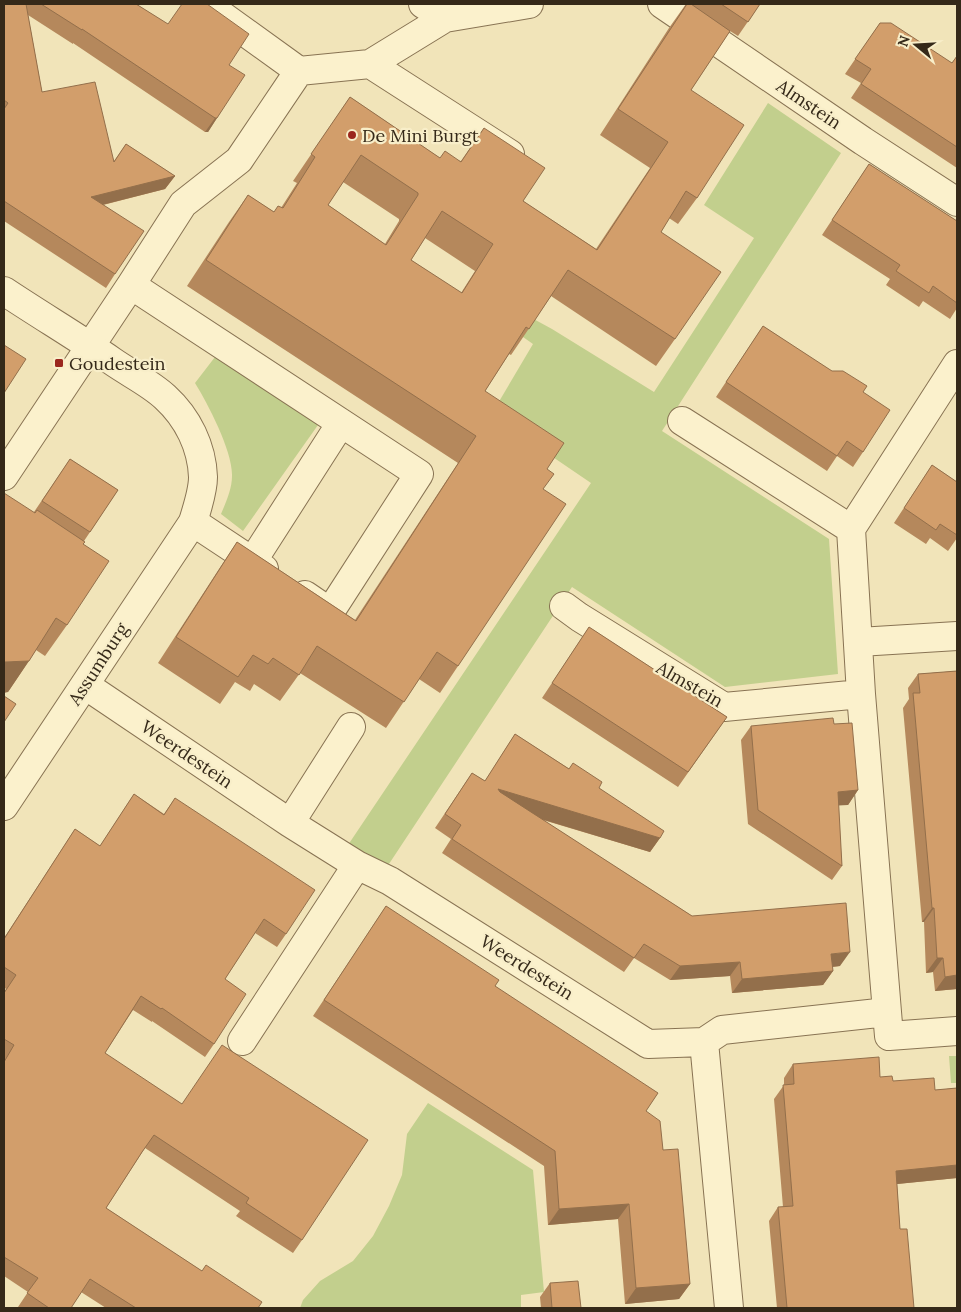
<svg xmlns="http://www.w3.org/2000/svg" width="961" height="1312" viewBox="0 0 961 1312" font-family="Lora,serif">
  <rect width="100%" height="100%" fill="#f1e4b9"/>
  <path fill="#c2cf8d" d="M768,103L841,153L662,431L829,539L838,674L725,687L572,587L385,870L348,845L591,483L491,415L533,344L506,325L517,310L552,329L654,392L754,238L704,205Z
    M215,357L318,425L243,531L221,514C226,502 232,489 232,476C233,452 208,404 195,383Z
    M949,1056H957V1083H951Z
    M428,1103L533,1170L544,1292L521,1295V1308H300L303,1300L320,1281L353,1261L373,1236L389,1206L402,1175L407,1134Z"/>
  <g fill="none" stroke-linecap="round" stroke-linejoin="round">
    <defs>
      <path id="minor" d="M423,4L445,18
        M662,4L863,141L957,202
        M370,64L510,154
        M299,71L370,64L445,18L529,4
        M131,285L183,204L239,160L299,71L206,4
        M682,421L851,529
        M4,476L131,285L419,474L330,612L305,595
        M193,522L264,569
        M252,562L341,423
        M564,606L579,617L724,707L861,694
        M859,642L957,636
        M85,685L290,823L357,865L390,881L648,1044L704,1042L729,1308
        M290,823L351,727
        M887,1012L861,694L851,529L957,364
        M242,1041L357,865
        M704,1042L722,1030L887,1012L889,1036L957,1031"/>
      <path id="tertiary" d="M4,291C40,315 77,337 112,361C129,373 150,383 165,397C188,418 202,447 203,477C203,492 197,508 193,522L4,806"/>
    </defs>
    <use href="#minor" stroke="#887353" stroke-width="30"/>
    <use href="#tertiary" stroke="#887353" stroke-width="30"/>
    <use href="#minor" stroke="#fbf1cc" stroke-width="28"/>
    <use href="#tertiary" stroke="#fbf1cc" stroke-width="28"/>
  </g>
  <path fill="#b5885c" fill-rule="evenodd" d="M4,4H136L229,65L217,118L208,132H205L73,43V44L28,15L42,92L114,161L126,144L175,176L165,189L103,205L115,274L106,288L4,221Z
    M686,4H760L738,36L730,31L691,90L697,198L678,224L669,218L661,232L675,339L656,366L551,296L511,355L509,354L485,391L547,469L543,489L458,666L440,693L419,679L386,728L300,673L280,701L254,684L250,691L235,682L220,704L158,663L219,569L237,542L355,620L458,463L187,286L229,222L248,195L274,212L281,208L297,183L293,181L350,97L440,158L461,161L484,128L523,201L596,249L650,168L600,135L669,28ZM343,182L399,219V221L385,244L328,205ZM425,238L475,271L461,293L411,260Z
    M880,23L952,63L957,56V168L851,98L861,83L845,74Z
    M869,164L957,221V308L950,319L923,301L919,307L886,285L890,279L822,235Z
    M763,326L863,392V452L853,467L837,456L827,471L716,397Z
    M70,459L118,490L84,541L67,625L45,656L36,650L8,692L34,512Z
    M932,465L957,482V538L948,551L930,538L926,544L894,523Z
    M589,627L727,717L678,787L542,698Z
    M957,671V989L935,991L933,972L926,973L924,922H922L903,708L909,699L908,688L918,674Z
    M751,726L858,790L848,805H838L842,866L832,880L748,824L741,740Z
    M515,734L599,788L660,838L650,852L543,820L692,916L840,966L832,967L833,971L823,985L732,993L730,976L670,980L634,958L624,972L442,853L451,839L435,828L472,773L485,781Z
    M134,794L164,814L175,798L286,934L277,947L255,933L225,979L214,1044L205,1057L152,1021V1022L133,1010L105,1053L302,1240L293,1253L236,1216L240,1211L145,1148L106,1208L258,1308H106L81,1292L71,1308H20L18,1307L28,1292L4,1276V992L6,989L4,987V938L75,829L100,846Z
    M386,906L495,986L646,1111L663,1150L690,1284L679,1299L625,1304L618,1219L548,1225L544,1166L313,1016Z
    M793,1064L880,1077L893,1081L935,1090L957,1088V1178L897,1184L900,1229L914,1308H777L769,1221L778,1207H783L774,1099L784,1085V1078Z
    M550,1283L581,1308H541L540,1297Z"/>
  <path fill="#936f4b" d="M215,118H217L208,132H205Z
    M175,176L165,189L82,210L91,197Z
    M29,661L8,692L4,693V662Z
    M498,789L660,838L650,852L488,803Z
    M858,790L848,805L828,806L838,792Z
    M932,908H934L924,922H922Z
    M850,952L840,966L821,968L831,954Z
    M937,958H943L933,972L926,973Z
    M740,962L730,976L670,980L680,966Z
    M833,971L823,985L732,993L742,979Z
    M957,975V989L935,991L945,977Z
    M957,1165V1178L887,1185L896,1171Z
    M629,1204L618,1219L548,1225L559,1209Z
    M690,1284L679,1299L625,1304L636,1288Z"/>
  <path fill="#d29e6b" stroke="#936f4b" fill-rule="evenodd" d="M4,4H26L42,92L95,82L114,162L126,144L175,176L91,197L144,231L115,274L4,201V109L8,103L4,100Z
    M41,4H136L168,24L182,4H207L249,34L229,65L245,75L217,118H215L82,29V30Z
    M687,4H691L730,31L691,90L744,125L697,198L686,191L661,232L721,272L675,339L568,270L529,329L526,327L485,391L564,443L547,469L554,474L543,489L566,504L458,666L437,652L404,702L317,646L299,675L273,658L268,664L253,655L238,677L176,637L237,542L356,621L476,436L206,260L248,195L274,212L278,206L283,208L315,157L311,154L350,97L440,158L445,151L461,162L484,128L545,168L523,201L597,250L668,142L618,109ZM361,155L418,193V195L386,245L328,205ZM442,211L493,244L462,293L411,260Z
    M721,4H760L748,22Z
    M880,23H891L952,63L957,56V147L861,84L871,69L855,59Z
    M869,164L957,221V303L933,286L929,293L896,271L900,265L832,220Z
    M763,326L832,371H843L867,386L863,392L890,410L863,452L847,441L837,456L726,382Z
    M4,345L26,359L4,393Z
    M70,459L118,490L90,532L42,501Z
    M932,465L957,482V535L940,524L936,530L904,508Z
    M4,493L35,513L37,510L85,542L83,544L109,561L67,625L56,618L29,661L4,662Z
    M589,627L727,717L688,772L552,683Z
    M957,671V975L945,977L943,958H937L934,908H932L913,693H920L918,674Z
    M4,696L16,704L4,722Z
    M833,718L834,724L852,723L858,790L838,792L842,866L758,810L751,726Z
    M515,734L569,769L573,763L602,782L599,788L664,831L660,838L498,789L500,792L692,916L846,903L850,952L831,954L833,971L742,979L740,962L680,966L644,944L634,958L452,839L461,825L445,814L472,773L485,781Z
    M134,794L164,815L175,798L315,890L286,934L264,919L225,979L246,994L214,1044L162,1008L161,1009L141,996L105,1053L182,1104L222,1045L368,1140L302,1240L246,1203L249,1198L154,1135L142,1152L106,1208L202,1271L206,1265L262,1302L258,1308H136L90,1279L71,1308H49L27,1293L38,1278L4,1257V1062L14,1045L4,1039V993L16,975L4,967V939L75,829L100,846Z
    M386,906L499,980L495,986L658,1093L646,1111L660,1121L663,1150L678,1149L690,1284L636,1288L629,1204L559,1209L555,1151L324,1000Z
    M879,1057L880,1077L892,1076L893,1081L934,1078L935,1090L957,1088V1165L896,1171L900,1229H907L914,1308H787L778,1207L793,1206L783,1085L794,1084L793,1064Z
    M578,1281L581,1308H552L550,1283Z"/>
  <g fill="#9b271e" stroke="#f8eec9" stroke-width="2">
    <circle cx="352" cy="135" r="5"/>
    <rect x="54" y="358" width="10" height="10" rx="2.5"/>
  </g>
  <g text-anchor="middle" dominant-baseline="central" stroke-width="4.5" stroke-linejoin="round" paint-order="stroke">
    <g font-size="18" fill="#352919" stroke="#f8eec9">
      <text transform="translate(809 104) rotate(34)">Almstein</text>
      <text transform="translate(98 664) rotate(-57)">Assumburg</text>
      <text transform="translate(690 684) rotate(30)">Almstein</text>
      <text transform="translate(187 754) rotate(34)">Weerdestein</text>
      <text transform="translate(527 967) rotate(32)">Weerdestein</text>
    </g>
    <g font-size="18" fill="#352919" stroke="#f8eec9" text-anchor="start">
      <text x="362" y="135">De Mini Burgt</text>
      <text x="69" y="363">Goudestein</text>
    </g>
  </g>
  <rect width="961" height="1312" fill="none" stroke="#352919" stroke-width="10"/>
  <g transform="translate(916 45) rotate(288)" stroke="#f8eec9" stroke-width="4" paint-order="stroke">
  <path d="M0-4L9 19L0 12L-9 19Z" fill="#352919"/>
  <text y="-8" font-size="14" font-weight="bold" text-anchor="middle" fill="#352919">N</text>
  </g>
</svg>
